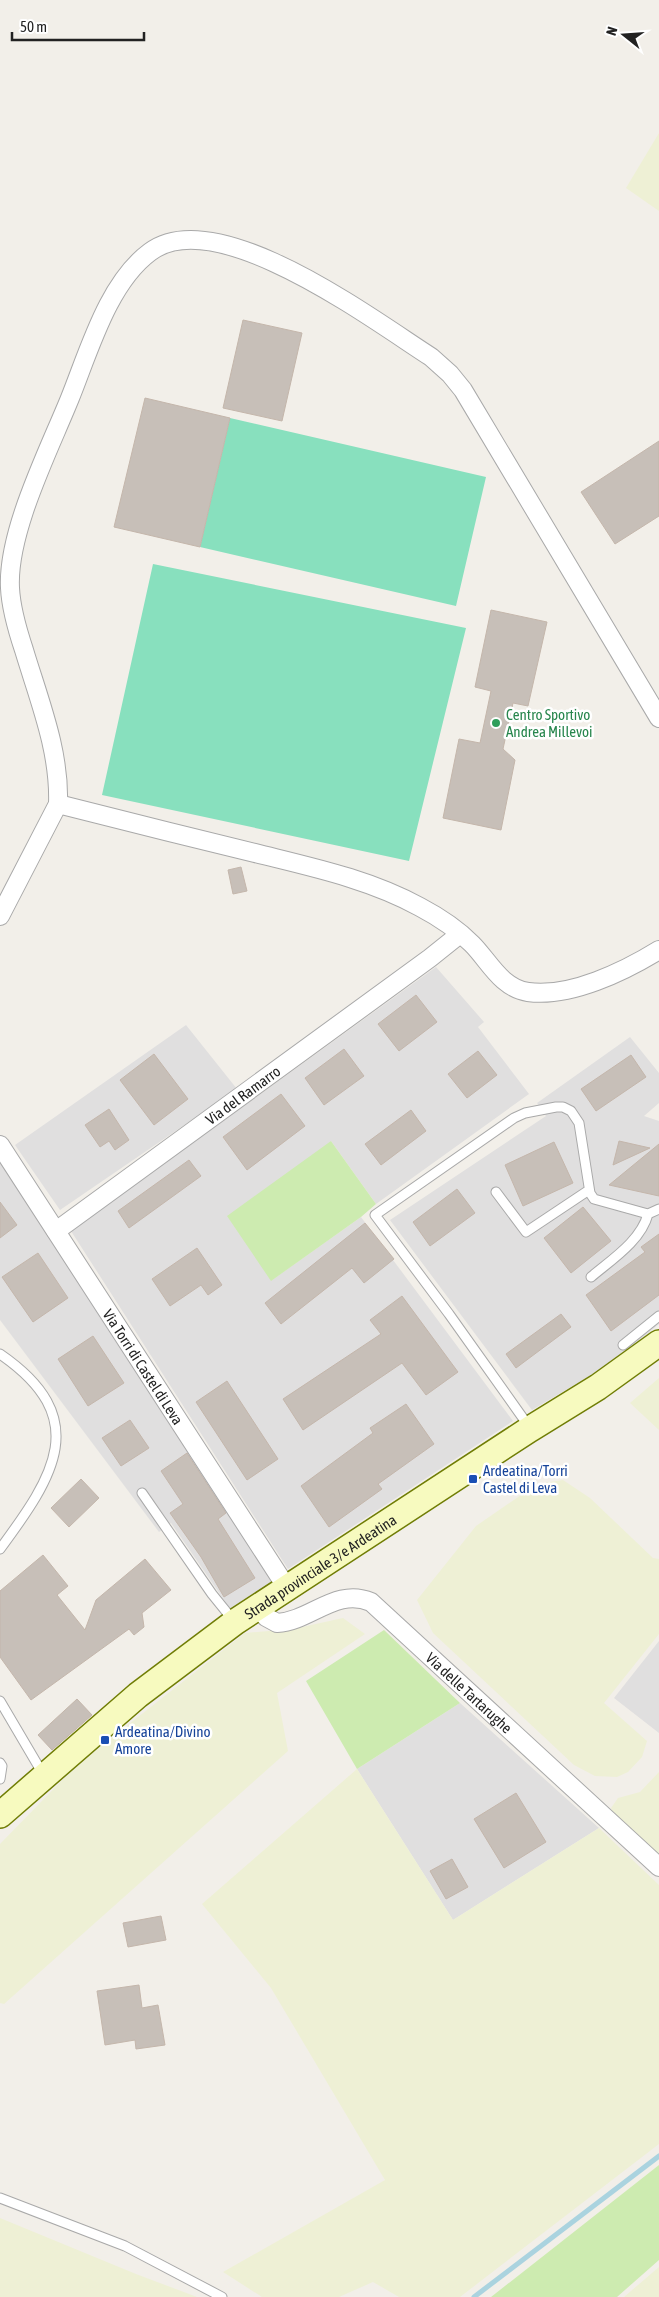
<svg xmlns="http://www.w3.org/2000/svg" width="659" height="2297" viewBox="0 0 659 2297" font-family="'Asap Condensed',sans-serif">
  <rect width="100%" height="100%" fill="#f2efe9"/>
  <path fill="#e0dfdf" d="M436,967L484,1022L478,1027L529,1094L376,1204L331,1141L272,1280L361,1217L513,1421L288,1569L71,1231Z
    M186,1025L237,1089L60,1210L15,1145Z
    M630,1037L659,1073V1103L644,1116L659,1121V1324L613,1362L532,1410L390,1220L546,1116L537,1103Z
    M0,1162L274,1582L233,1613L171,1523L159,1532L0,1320Z
    M659,1641V1733L614,1698Z
    M460,1703L599,1828L453,1920L357,1769Z"/>
  <path fill="#eef0d5" d="M659,133V211L626,188Z
    M659,1378V1430L630,1403Z
    M563,1480L590,1498L653,1558L659,1559V1634L604,1703L647,1741L642,1757L628,1772L617,1777L595,1776L574,1765L433,1633L417,1600L476,1526L537,1484Z
    M343,1618L365,1634L277,1693L288,1751L4,2004L0,2003V1844L78,1764L245,1633L293,1629Z
    M357,1769L453,1920L599,1828L659,1885V2144L460,2297H399L373,2282L339,2297H262L223,2272L385,2180L271,1988L202,1904Z
    M659,1772V1857L614,1817L611,1808L618,1798L640,1792Z
    M0,2218L136,2274L197,2297H0Z
    M659,2267V2297H624Z"/>
  <path fill="#cdebb0" d="M331,1141L376,1204L361,1217L271,1281L227,1216Z
    M384,1630L460,1703L357,1769L306,1681Z
    M659,2165V2260L617,2297H491Z"/>
  <path fill="#88e0be" d="M230,418L486,477L456,606L200,547Z
    M153,564L466,628L409,861L102,795Z"/>
  <g fill="none" stroke-linecap="round" stroke-linejoin="round">
    <path stroke="#aad3df" stroke-width="5" d="M474,2297L659,2156"/>
  </g>
  <path fill="#c7bfb8" stroke="#c4b6ab" d="M243,320L302,333L282,421L223,408Z
    M145,398L230,418L200,547L114,527Z
    M659,441V516L615,544L581,492Z
    M491,610L547,622L528,706L513,703L503,749L515,760L501,830L443,818L459,739L480,743L491,691L475,687Z
    M241,867L247,891L233,894L228,870Z
    M416,995L437,1022L399,1051L378,1024Z
    M344,1049L364,1076L324,1105L305,1078Z
    M478,1051L497,1075L467,1098L448,1074Z
    M154,1054L188,1099L154,1125L120,1080Z
    M631,1055L646,1077L596,1111L581,1089Z
    M281,1094L305,1126L247,1170L223,1137Z
    M109,1109L129,1140L115,1150L109,1141L100,1147L85,1125Z
    M411,1110L426,1131L381,1165L365,1144Z
    M619,1141L650,1148L613,1165Z
    M554,1142L573,1183L523,1206L505,1165Z
    M659,1144V1196L609,1185Z
    M189,1160L201,1176L129,1228L118,1211Z
    M457,1189L475,1213L430,1246L413,1222Z
    M0,1202L17,1225L0,1238Z
    M583,1207L611,1241L571,1273L544,1238Z
    M365,1223L394,1259L364,1283L352,1268L281,1324L265,1303Z
    M659,1234V1295L611,1331L586,1295L645,1252L641,1247Z
    M197,1248L222,1285L208,1295L201,1285L170,1306L152,1279Z
    M38,1253L68,1298L33,1322L2,1277Z
    M402,1296L458,1372L426,1395L402,1363L303,1430L283,1399L381,1334L370,1320Z
    M561,1314L571,1327L516,1368L506,1354Z
    M93,1336L124,1383L88,1406L58,1359Z
    M227,1381L278,1459L247,1480L196,1402Z
    M406,1404L434,1444L378,1484L382,1489L329,1527L301,1486L373,1433L370,1428Z
    M130,1420L149,1448L121,1466L102,1438Z
    M187,1453L226,1513L218,1519L255,1578L224,1597L201,1557L170,1513L183,1504L161,1471Z
    M81,1479L99,1498L69,1527L51,1508Z
    M43,1555L68,1586L57,1595L85,1630L96,1600L145,1559L171,1590L142,1613L144,1627L134,1635L129,1629L31,1700L0,1657V1591Z
    M77,1699L92,1715L52,1750L38,1735Z
    M516,1793L546,1842L504,1868L474,1819Z
    M452,1859L468,1887L446,1899L430,1871Z
    M161,1916L166,1940L128,1947L123,1923Z
    M139,1985L142,2008L158,2005L165,2045L136,2049L135,2040L105,2045L97,1991Z"/>
  <g fill="none" stroke-linecap="round" stroke-linejoin="round">
    <defs>
      <path id="service" d="M496,1192L526,1232L589,1190
        M591,1277C611,1260 641,1241 648,1214
        M623,1345L659,1316
        M0,1354C93,1418 54,1476 0,1549
        M530,1428L449,1314L375,1215L514,1118L525,1113L556,1107H563L571,1111L579,1123L590,1193L594,1199L648,1214L659,1209
        M142,1493L212,1594L233,1620
        M0,1701L43,1774
        M0,1763L2,1766L0,1779
        M0,2198L125,2246L222,2297"/>
      <g id="minor">
        <path d="M58,804C124,821 189,837 255,853C311,867 369,879 420,907C439,917 457,929 472,944C489,961 501,988 528,992C570,998 625,971 659,950"/>
        <path d="M0,916L58,804C60,751 39,700 24,650C17,629 11,609 10,588C7,532 49,450 70,398C89,351 108,283 150,252C216,202 373,320 431,357L450,374L463,390L659,718"/>
        <path id="s1" d="M0,1145L287,1588"/>
        <path id="s2" d="M56,1231L430,958L460,934"/>
        <path id="s3" d="M258,1607L266,1617L277,1623C311,1621 336,1587 371,1602L659,1867"/>
      </g>
      <g id="secondary">
        <path id="s4" d="M0,1815L138,1695L235,1622L530,1429L598,1387L659,1343"/>
      </g>
    </defs>
    <use href="#service" stroke="#a9a9a9" stroke-width="11"/>
    <use href="#minor" stroke="#a9a9a9" stroke-width="20"/>
    <use href="#secondary" stroke="#707d05" stroke-width="28"/>
    <use href="#service" stroke="#fff" stroke-width="9"/>
    <use href="#minor" stroke="#fff" stroke-width="18"/>
    <use href="#secondary" stroke="#f7fabf" stroke-width="25"/>
  </g>
  <circle fill="#2e9e5b" stroke="#fff" stroke-width="2" cx="496" cy="723" r="5"/>
  <g fill="#1a4fb4" stroke="#fff" stroke-width="2">
    <rect x="468" y="1474" width="10" height="10" rx="2.5"/>
    <rect x="100" y="1735" width="10" height="10" rx="2.5"/>
  </g>
  <g text-anchor="middle" dominant-baseline="central" stroke-width="5" stroke-linejoin="round" paint-order="stroke">
    <g font-size="15" fill="#27864d" stroke="#fff" text-anchor="start">
      <text x="506" y="714">Centro Sportivo<tspan x="506" dy="17">Andrea Millevoi</tspan></text>
    </g>
    <g font-size="15" fill="#222" stroke="#fff">
      <text stroke="none"><textPath href="#s2" startOffset="231">Via del Ramarro</textPath></text>
      <text stroke="none"><textPath href="#s1" startOffset="264">Via Torri di Castel di Leva</textPath></text>
      <text stroke="none"><textPath href="#s4" startOffset="406">Strada provinciale 3/e Ardeatina</textPath></text>
      <text stroke="none"><textPath href="#s3" startOffset="258">Via delle Tartarughe</textPath></text>
    </g>
    <g font-size="15" fill="#164399" stroke="#fff" text-anchor="start">
      <text x="483" y="1470">Ardeatina/Torri<tspan x="483" dy="17">Castel di Leva</tspan></text>
      <text x="115" y="1731">Ardeatina/Divino<tspan x="115" dy="17">Amore</tspan></text>
    </g>
  </g>
  <g transform="translate(624 35) rotate(287)" stroke="#ffffff" stroke-width="4" paint-order="stroke">
  <path d="M0-4L9 19L0 12L-9 19Z" fill="#222222"/>
  <text y="-8" font-size="14" font-weight="bold" text-anchor="middle" fill="#222222">N</text>
  </g>
  <path d="M12 32v8h132v-8" fill="none" stroke="#222222" stroke-width="2.5"/>
  <text x="20" y="32" font-size="15" fill="#222222" stroke="#ffffff" stroke-width="4" paint-order="stroke">50 m</text>
</svg>
